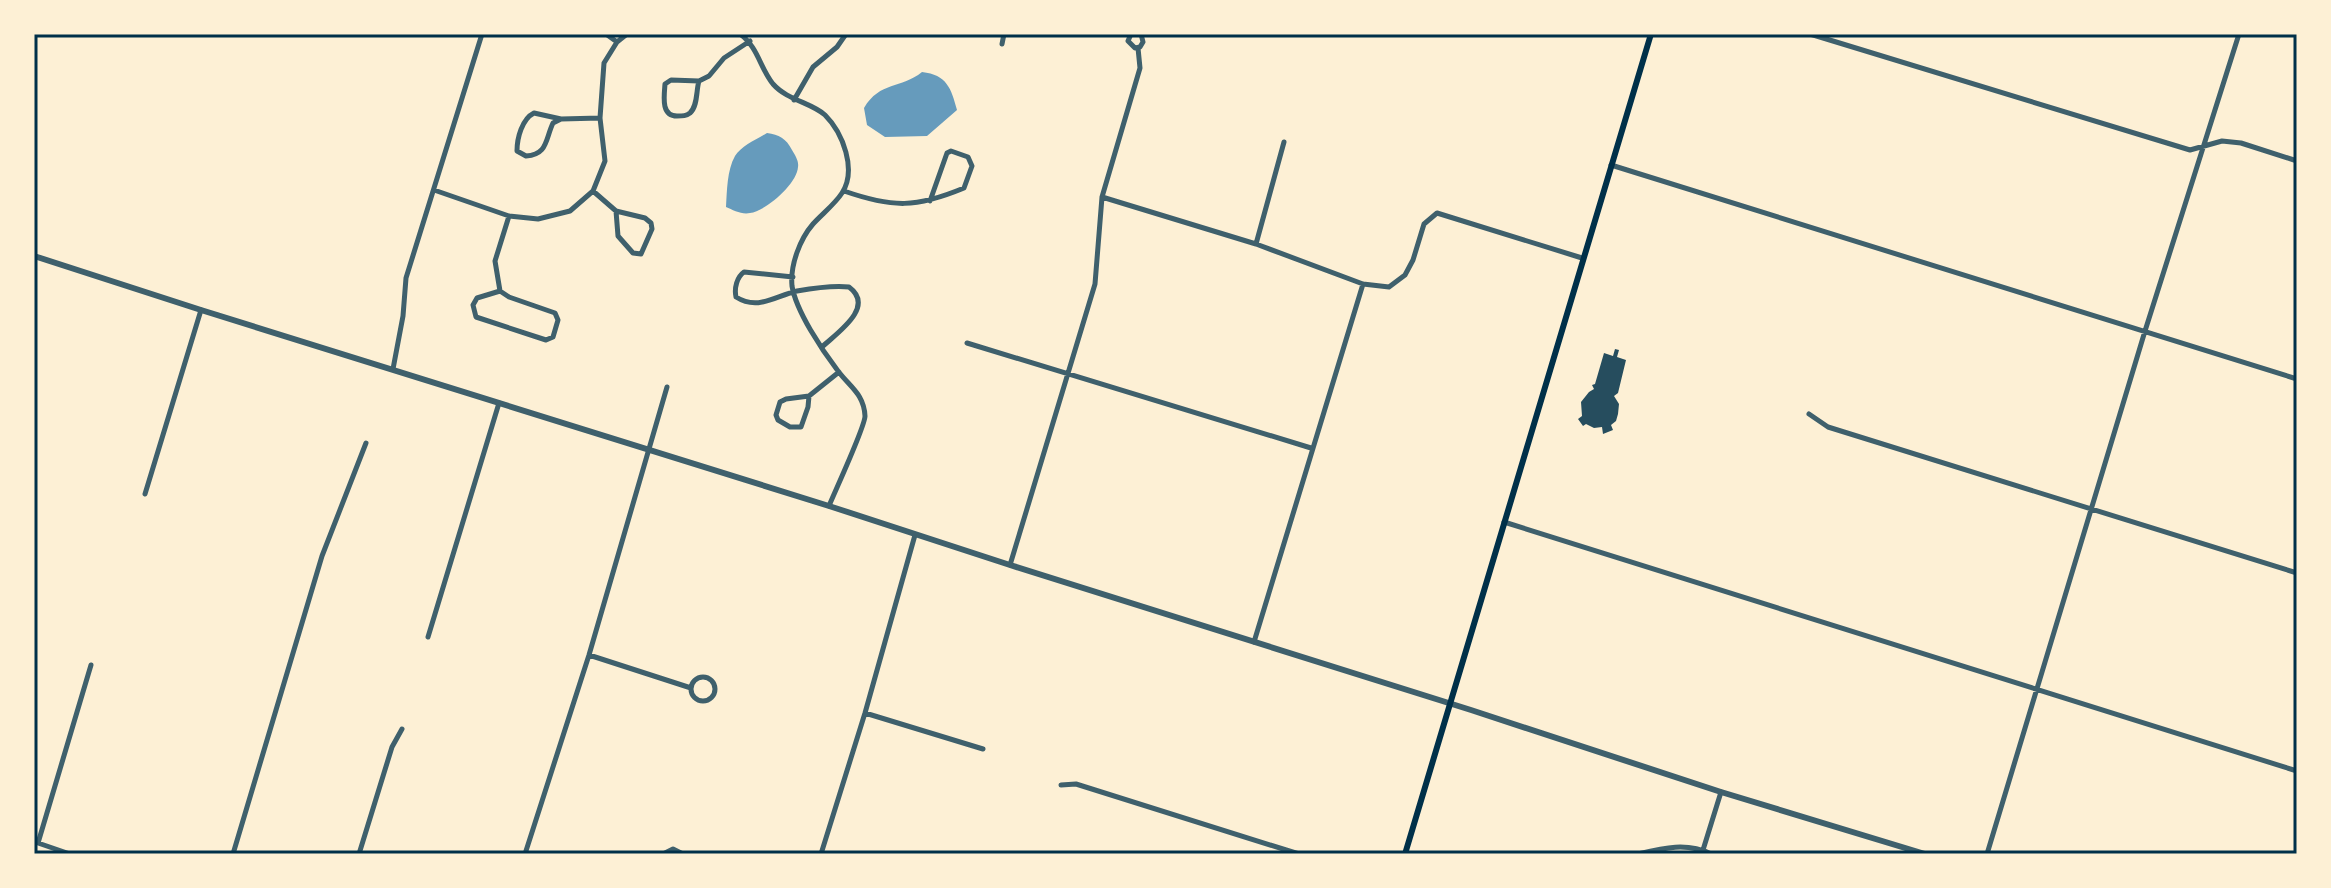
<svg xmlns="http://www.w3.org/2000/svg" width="2331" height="888" viewBox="0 0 2331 888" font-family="'Archivo Narrow',sans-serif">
  <rect width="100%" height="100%" fill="#fdf0d5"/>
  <path fill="#669bbc" d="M922,72C947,75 951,88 957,110L927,136L885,137L867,125L864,108C880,81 901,89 922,72Z
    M767,133C779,135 786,138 792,150C795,155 799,161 798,167C797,184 766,211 750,213C742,215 733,210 726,207C727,191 727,170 735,156C741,146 757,139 767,133Z"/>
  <path fill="#264d5e" d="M1615,349L1619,350L1617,357L1626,360L1618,393L1614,396L1619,404L1618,414L1616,421L1611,425L1613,430L1603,434L1602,427L1594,428L1586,424L1583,426L1578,419L1582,416L1581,402L1589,392L1594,389L1592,385L1595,384L1604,353L1613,356Z"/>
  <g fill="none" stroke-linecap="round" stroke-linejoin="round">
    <path stroke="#3f606c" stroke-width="5" d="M606,34L617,42
      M740,34C758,47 760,68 773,84C787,100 812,103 825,115C843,133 857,170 842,193C835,204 822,214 813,224C800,239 790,265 792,286C796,311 822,350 838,371C850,387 864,394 865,416C865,427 835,491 829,506
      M1131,34L1128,41L1135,48L1140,47L1143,42L1141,34
      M1810,34L2190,150L2222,141L2241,143L2297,161
      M1002,44L1004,34
      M699,81C696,90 698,106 690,113C686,116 683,116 677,116C661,116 664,97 665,84L671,80L699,81L709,76L724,58L750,41
      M794,100L813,67L837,47L846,34
      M561,119L553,123C545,140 548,154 526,156L517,151C517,138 522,119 534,113L561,119L600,118
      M1611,165L2297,379
      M434,190L509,216L538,219L570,211L593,191L605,161L600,118L604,63L617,42L627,34
      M593,191L616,211L645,218L651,223L652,229L641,254L633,253L618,236L616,211
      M844,191C893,208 916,208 964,188L972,166L968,157L951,151L947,153L930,201
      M1102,197L1256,244L1363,284L1389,287L1405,275L1413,260L1424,224L1437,213L1582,258
      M1256,244L1284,142
      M793,277L744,272C737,277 734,288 736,297C758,311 775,296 797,291C814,288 832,285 849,287C876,307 837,333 822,347
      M500,291L477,298L473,305L476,317L546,340L553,337L558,320L555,313L509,297L500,291L495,261L509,216
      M967,343L1311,448
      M393,369L403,316L406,278L482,34
      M809,396L808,407L801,427H790L778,420L776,415L780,402L786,399L809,396L839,372
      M1809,414L1828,427L2297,573
      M145,494L201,310
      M1504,522L2297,771
      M1010,565L1095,284L1102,197L1140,68L1138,48
      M428,637L499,403
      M1254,642L1363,284
      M589,655L691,688
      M691 689a12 12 0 1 1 24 0a12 12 0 1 1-24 0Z
      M865,713L983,749
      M1061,785L1076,784L1299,854
      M1703,850L1721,792
      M70,854L38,843L91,665
      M233,854L322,556L366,443
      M359,854L392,747L402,729
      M525,854L589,655L667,387
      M663,854L673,849L683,854
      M821,854L865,713L915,535
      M1638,854C1663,848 1687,842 1711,854
      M1987,854L2145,331L2239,34"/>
    <path stroke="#3f606c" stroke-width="6" d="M34,256L201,310L829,506L1010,565L1471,710L1721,792L1925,854"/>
    <path stroke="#003049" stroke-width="6" d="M1405,854L1651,34"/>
  </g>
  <rect width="2331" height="888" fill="none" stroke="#fdf0d5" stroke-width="72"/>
  <rect x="36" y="36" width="2259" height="816" fill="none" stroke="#003049" stroke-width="3"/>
</svg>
